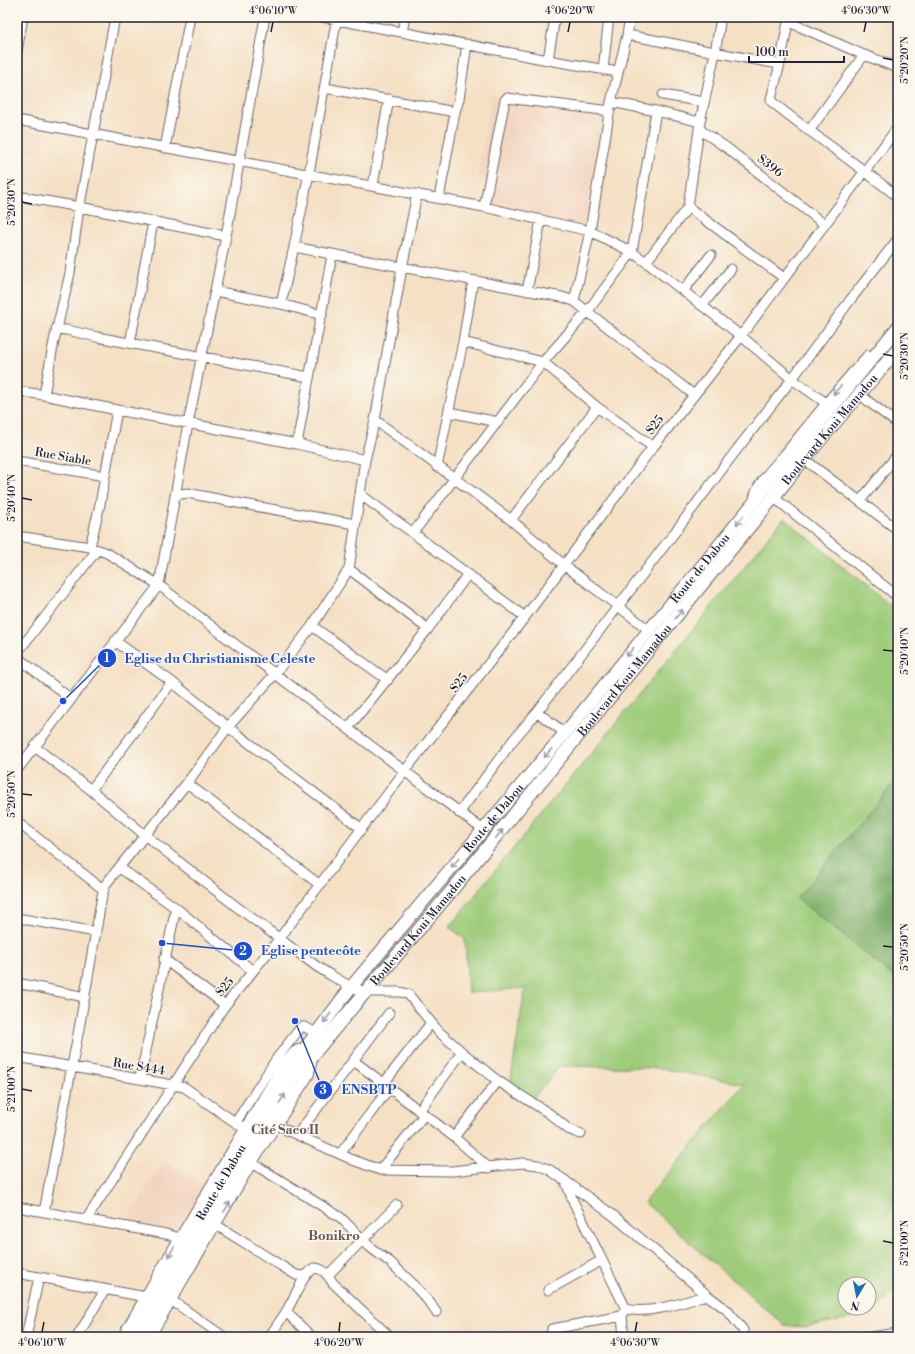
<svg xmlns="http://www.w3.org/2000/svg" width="915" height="1354" viewBox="0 0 915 1354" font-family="'Libre Bodoni',serif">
  <rect width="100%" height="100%" fill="#fbf7ec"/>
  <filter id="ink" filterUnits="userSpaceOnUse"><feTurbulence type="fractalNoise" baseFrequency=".025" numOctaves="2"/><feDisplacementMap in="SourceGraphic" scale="8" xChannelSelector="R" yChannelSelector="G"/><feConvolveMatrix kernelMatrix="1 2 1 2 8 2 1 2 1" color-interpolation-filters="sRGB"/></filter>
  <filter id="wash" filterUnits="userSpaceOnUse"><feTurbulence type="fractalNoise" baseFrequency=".012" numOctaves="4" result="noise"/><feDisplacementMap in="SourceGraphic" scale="16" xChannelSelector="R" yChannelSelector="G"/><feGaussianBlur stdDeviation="0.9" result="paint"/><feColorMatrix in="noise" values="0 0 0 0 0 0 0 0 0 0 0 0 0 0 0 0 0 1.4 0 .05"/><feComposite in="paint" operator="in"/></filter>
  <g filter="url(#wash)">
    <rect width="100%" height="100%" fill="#f5e0c4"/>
    <path fill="#f3d4bf" d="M492,95L603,116L584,226L486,204L490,180L478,178Z
      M17,128L46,133L43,154L17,150Z
      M164,1161L211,1190L189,1234L126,1221Z"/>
    <path fill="#9ecc7a" stroke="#60775a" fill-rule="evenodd" d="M784,518L898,612V778L797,898L898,980V1288L872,1314L804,1327L784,1325L644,1202L744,1084L657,1068L560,1066L532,1100L510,1085L525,988L468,993L465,939L449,927ZM845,1284H869V1308H845Z"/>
    <path fill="#7eb06a" stroke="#506952" d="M898,778V980L797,898Z"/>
  </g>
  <g filter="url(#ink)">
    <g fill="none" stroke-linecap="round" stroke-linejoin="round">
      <defs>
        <path id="minor" d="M322,17L548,60L618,72
          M789,22L864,55L898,68
          M402,32L405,17
          M627,35C678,44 729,56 780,64L771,99L772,102C813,135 857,164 898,197
          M17,51L23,17
          M548,60L555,17
          M780,64L789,17
          M603,70L609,17
          M325,88L455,112
          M663,95L704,102
          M611,102L656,111L700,122
          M17,120L484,207L590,231L632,252L646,262L741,336L792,379L826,403
          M699,129L727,148L824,224
          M809,131L864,55
          M165,148L190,17
          M373,185L389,99
          M17,196L80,207L226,236
          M439,198L455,112L459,99L467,44
          M484,207L505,100L507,98L610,111
          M688,207L784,278
          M294,247L562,297L574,301L694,395
          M646,262L688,207L700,122L715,53L721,17
          M215,291L281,304L322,315
          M527,291L541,220
          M683,291L711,255
          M574,301L590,231L611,102L627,35L630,17
          M281,304L294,247L309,173L337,17
          M702,306L731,269
          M56,329L67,330L97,337L309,377
          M463,342L543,362L597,407L653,447
          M130,343L153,222
          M17,391L44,395L117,410L297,444L365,460
          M859,393L869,402L898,424
          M44,395L54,341L70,273L78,215L115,17
          M449,412L498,422
          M375,420L511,520L564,565L649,630
          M297,444C308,381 321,318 332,255
          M804,459L898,530
          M17,461L105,476
          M437,467L463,342L473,281
          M175,495L188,493L232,502L355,524
          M361,495L413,533L525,617
          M773,498L781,503L898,597
          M754,499C757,482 774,467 785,454C812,420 839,387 868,355
          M860,501L898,454
          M511,520L597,407
          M413,533L543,362L587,312L632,252L656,111
          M17,536L90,547L107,553L159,585L223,635L482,829
          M90,547L100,504L117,410
          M349,569L428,629
          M312,626L388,680
          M115,641L172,682L228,727L362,829
          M17,653L97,550
          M17,657L71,699
          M537,712L565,733
          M348,728L428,629L468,574
          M35,747L91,790L146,836L237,907L316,966L332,976L351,987L366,992H400L408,994L438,1031L462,1052L498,1081L550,1114L568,1129L581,1134
          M17,770L159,585L188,424L226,236L265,17
          M187,783L320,885
          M91,790L172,682
          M459,813L514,739L537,712L675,532L735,452L792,379L851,299L898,239
          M17,822L104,890
          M120,868L176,908L253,971
          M17,918L96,932
          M164,959L225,1005
          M17,983L85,997
          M17,1057L184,1087L245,1129
          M354,1061L454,1137L489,1168
          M140,1079L176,908
          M384,1083L431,1023
          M419,1111L462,1052
          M236,1122L277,1058L301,1027H305L316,1033
          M275,1125L353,1160L380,1170L452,1171L523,1163L538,1165L550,1170L614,1216L707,1295L727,1310L743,1330L745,1337
          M297,1135L389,1013
          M454,1137L498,1081
          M340,1154L390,1087
          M252,1163L340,1217L371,1248L390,1262L413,1284L430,1303L436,1312
          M380,1170L424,1115
          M565,1180L573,1201L626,1309L622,1316L624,1337
          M17,1207L166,1234L179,1238
          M44,1212L79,1029L102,896L105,885L187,783L228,727L275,674L312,626L349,569L365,460L375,420L402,268L417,194
          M86,1220L223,1008L279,939L404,772L525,617L653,447L741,336L898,127
          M216,1225L296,1275L305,1276L314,1268C324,1268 328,1276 333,1283L390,1337
          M17,1273L146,1297
          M328,1275L397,1205
          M548,1290L602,1260
          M171,1300L224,1337
          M626,1309C650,1315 684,1302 707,1295
          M286,1312L312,1337
          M26,1337L39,1277
          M77,1337L105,1290
          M122,1337L168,1257L284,1063L295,1051L306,1046
          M150,1337L252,1163L309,1075L313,1057
          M269,1337L286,1312L305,1276
          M551,1337L552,1329L622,1316
          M871,1337L898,1333"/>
        <g id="major">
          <path id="s1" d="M129,1337L186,1242L261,1114L297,1059L351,987L565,733L898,327"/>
          <path id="s2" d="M141,1337L294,1079C346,1012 403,950 457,884C563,756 668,627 773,498L804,459L898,349"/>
        </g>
      </defs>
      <use href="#minor" stroke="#6c646b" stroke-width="11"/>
      <use href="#major" stroke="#6c646b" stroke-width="14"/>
      <use href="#minor" stroke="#fff" stroke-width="9"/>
      <use href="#major" stroke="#fff" stroke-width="12"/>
    </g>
    <defs><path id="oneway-shaft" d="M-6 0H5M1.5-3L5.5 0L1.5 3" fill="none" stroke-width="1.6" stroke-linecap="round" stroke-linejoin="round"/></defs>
    <g stroke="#9c9ca7">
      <use href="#oneway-shaft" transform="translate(837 390) rotate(131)"/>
      <use href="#oneway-shaft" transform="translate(740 520) rotate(130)"/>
      <use href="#oneway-shaft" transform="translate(679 614) rotate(-51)"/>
      <use href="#oneway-shaft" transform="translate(630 652) rotate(129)"/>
      <use href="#oneway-shaft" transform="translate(548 753) rotate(130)"/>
      <use href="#oneway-shaft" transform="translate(499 834) rotate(-51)"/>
      <use href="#oneway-shaft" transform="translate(455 863) rotate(129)"/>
      <use href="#oneway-shaft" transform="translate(327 1018) rotate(127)"/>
      <use href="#oneway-shaft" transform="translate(282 1099) rotate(-58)"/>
      <use href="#oneway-shaft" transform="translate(227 1207) rotate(-60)"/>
      <use href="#oneway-shaft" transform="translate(171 1252) rotate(121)"/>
    </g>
  </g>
  <path fill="none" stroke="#22223b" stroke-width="1.5" d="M271,32L273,22M568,32L570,22M864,32L866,22M883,58L893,60M22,202L32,204M883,354L893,356M22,498L32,500M883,650L893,651M22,794L32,795M883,946L893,947M22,1089L32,1091M883,1241L893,1243M42,1332L44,1322M339,1332L340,1322M635,1332L637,1322"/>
  <g text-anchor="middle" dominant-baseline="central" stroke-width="3" stroke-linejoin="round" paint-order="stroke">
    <g font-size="12" fill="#22223b" stroke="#fbf7ec">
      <text transform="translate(770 166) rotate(38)">S396</text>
      <text transform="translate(655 425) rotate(-52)">S25</text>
      <text stroke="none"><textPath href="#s2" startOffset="1142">Boulevard Koui Mamadou</textPath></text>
      <text transform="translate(63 457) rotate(10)">Rue Siable</text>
      <text stroke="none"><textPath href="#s1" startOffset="960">Route de Dabou</textPath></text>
      <text stroke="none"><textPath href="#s2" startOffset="818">Boulevard Koui Mamadou</textPath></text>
      <text transform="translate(459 683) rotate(-52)">S25</text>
      <text stroke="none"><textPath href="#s1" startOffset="636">Route de Dabou</textPath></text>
      <text stroke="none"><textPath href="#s2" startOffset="494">Boulevard Koui Mamadou</textPath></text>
      <text transform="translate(225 987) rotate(-51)">S25</text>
      <text transform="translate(139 1067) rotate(9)">Rue S444</text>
      <text stroke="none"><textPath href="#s1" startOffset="180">Route de Dabou</textPath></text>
    </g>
    <g font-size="13" font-weight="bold" fill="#65555d" stroke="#fbf7ec">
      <text x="285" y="1130">Cité Saco II</text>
      <text x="334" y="1236">Bonikro</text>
    </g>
  </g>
  <path fill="none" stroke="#1d4ed8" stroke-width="1.5" d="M63 701L107 658M162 943L243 951M295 1021L323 1090"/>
  <g fill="#1d4ed8" stroke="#fbf7ec" stroke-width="1.5">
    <circle cx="63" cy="701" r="4"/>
    <circle cx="162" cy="943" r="4"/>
    <circle cx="295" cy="1021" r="4"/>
    <circle cx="107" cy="658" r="10"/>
    <circle cx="243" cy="951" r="10"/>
    <circle cx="323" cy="1090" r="10"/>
  </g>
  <g font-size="12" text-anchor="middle" font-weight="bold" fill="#fff">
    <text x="107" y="662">1</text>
    <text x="243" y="955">2</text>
    <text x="323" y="1094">3</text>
  </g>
  <g font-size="13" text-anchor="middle" font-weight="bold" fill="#1d4ed8" stroke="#fbf7ec" stroke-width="3" stroke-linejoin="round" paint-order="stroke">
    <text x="220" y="663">Eglise du Christianisme Celeste</text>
    <text x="311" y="955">Eglise pentecôte</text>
    <text x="369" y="1094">ENSBTP</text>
  </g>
  <rect width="915" height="1354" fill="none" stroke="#fbf7ec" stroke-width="44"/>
  <g transform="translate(857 1296) rotate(190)"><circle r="19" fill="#fbf7ec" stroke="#a4a2a5"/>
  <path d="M0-3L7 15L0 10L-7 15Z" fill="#1f6fb2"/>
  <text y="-6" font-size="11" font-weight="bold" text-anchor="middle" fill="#22223b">N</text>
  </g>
  <path d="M749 56v6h95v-6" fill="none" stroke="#22223b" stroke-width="2"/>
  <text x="755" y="56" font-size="12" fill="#22223b" stroke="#fbf7ec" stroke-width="3" paint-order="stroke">100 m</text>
  <rect x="22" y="22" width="871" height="1310" fill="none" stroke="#22223b" stroke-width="1.5"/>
  <g font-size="10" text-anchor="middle" fill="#22223b">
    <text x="273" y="14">4°06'10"W</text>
    <text x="570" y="14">4°06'20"W</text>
    <text x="866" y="14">4°06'30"W</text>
    <text transform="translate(904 60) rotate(-90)" y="4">5°20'20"N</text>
    <text transform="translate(11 202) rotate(-90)" y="4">5°20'30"N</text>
    <text transform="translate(904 356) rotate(-90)" y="4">5°20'30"N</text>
    <text transform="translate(11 498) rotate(-90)" y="4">5°20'40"N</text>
    <text transform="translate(904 651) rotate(-90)" y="4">5°20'40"N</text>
    <text transform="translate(11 794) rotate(-90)" y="4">5°20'50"N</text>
    <text transform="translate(904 947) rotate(-90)" y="4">5°20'50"N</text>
    <text transform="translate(11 1089) rotate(-90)" y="4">5°21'00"N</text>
    <text transform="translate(904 1243) rotate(-90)" y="4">5°21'00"N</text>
    <text x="42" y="1346">4°06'10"W</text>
    <text x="339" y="1346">4°06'20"W</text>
    <text x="635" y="1346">4°06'30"W</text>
  </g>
</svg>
